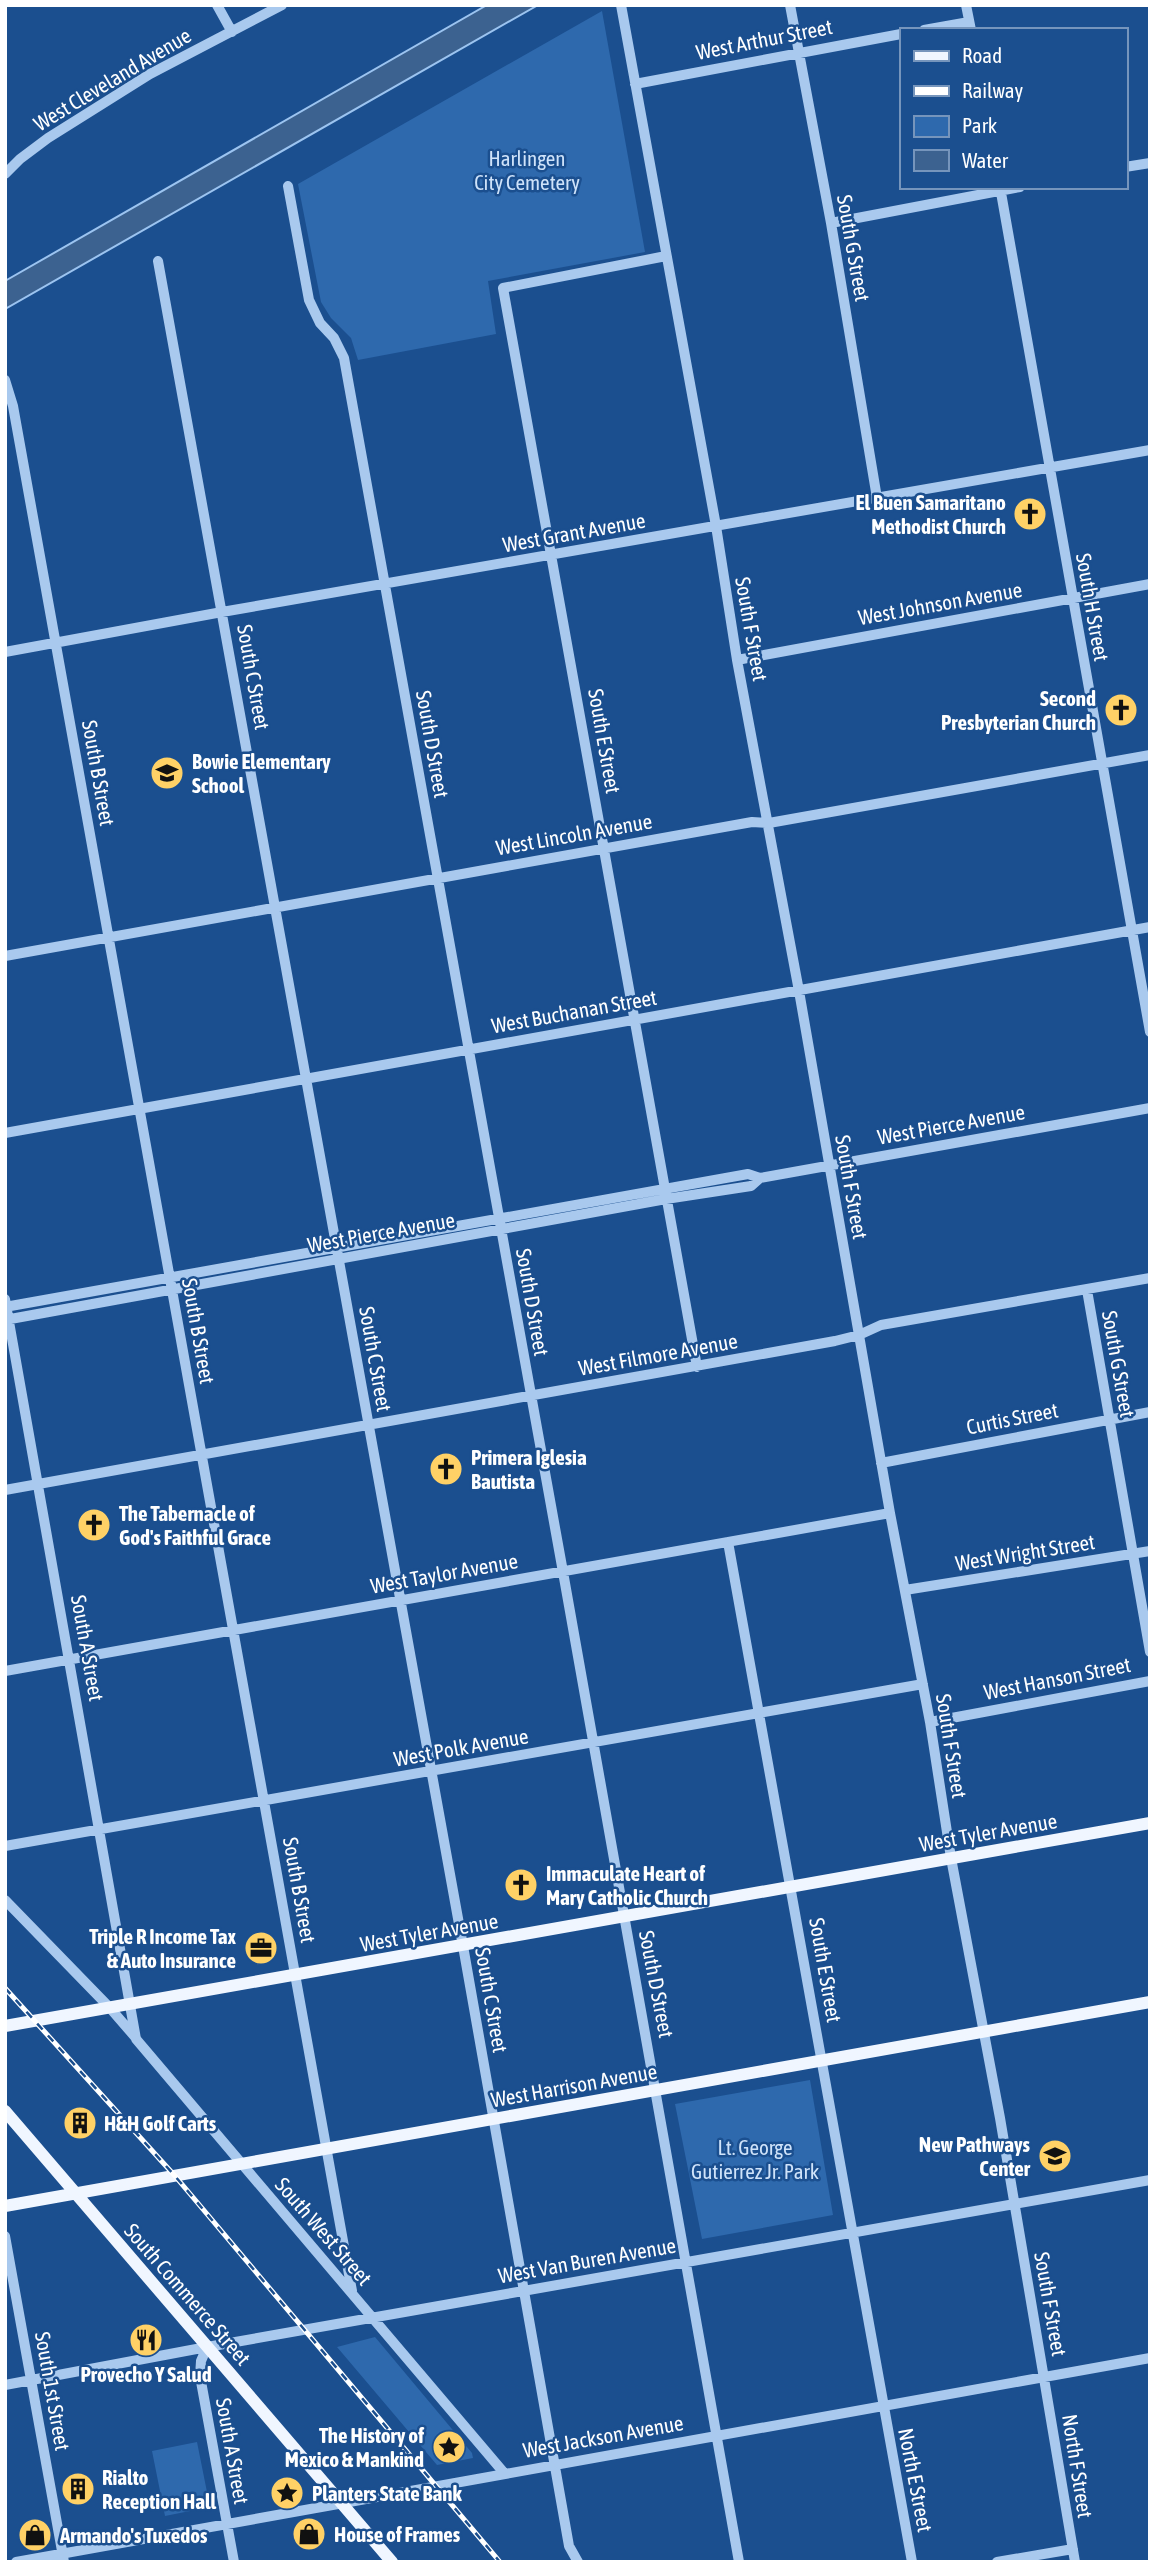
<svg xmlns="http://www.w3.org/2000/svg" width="1155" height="2567" viewBox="0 0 1155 2567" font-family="'Asap Condensed',sans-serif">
  <rect width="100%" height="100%" fill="#1b4f8f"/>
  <path fill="#2e69ad" d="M602,11L645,252L488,281L496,334L358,360L351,338L331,318L321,302L298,184Z
    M810,2080L833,2215L702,2239L675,2104Z
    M375,2337L472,2453L473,2458L437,2465L337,2347Z
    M197,2442L210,2507L165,2516L152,2451Z"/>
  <path fill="#3c6290" stroke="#9cc4f0" stroke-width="2" d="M487,5H538L5,309V281Z"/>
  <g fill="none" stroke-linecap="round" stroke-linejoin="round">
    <path stroke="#a9c9ee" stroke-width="10" d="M217,5L232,32
      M621,5L716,526L737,660L799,991L890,1513L930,1722L951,1858L1000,2118L1075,2562
      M790,5L831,223L877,498
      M966,5L971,30
      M924,30L969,22
      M635,84L901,34
      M1125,167L1150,163
      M5,174L20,159L48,138L150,74L282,5
      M288,186L309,300L320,323L334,338L344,358L563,1572L739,2562
      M1000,187L1150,1032
      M831,223L1020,187
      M666,256L503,288L697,1367
      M158,261L463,1946L569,2546L578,2562
      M5,380L13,406L352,2291
      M5,652L222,612L1150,450
      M737,660L1150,584
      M5,956L752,822L769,823L1150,755
      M5,1133L1150,927
      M1087,1290L1150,1652
      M5,1299L136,2039L505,2474
      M5,1307L748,1174L760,1178L1150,1108
      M5,1320L666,1199L751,1186L760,1178
      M881,1463L1150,1412
      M5,1490L835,1341L859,1335L881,1325L1150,1278
      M728,1542L912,2562
      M905,1590L1150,1551
      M5,1671L890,1513
      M930,1722L1150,1681
      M5,1846L923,1684
      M5,1900L110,2008L136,2038
      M5,2236L64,2562
      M207,2347L201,2361L200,2376L234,2562
      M5,2385L207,2347L1150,2180
      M16,2562L1150,2358
      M997,2562L1073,2549"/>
    <path stroke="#f0f6ff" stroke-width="12" d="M5,2026L1150,1823
      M5,2111L392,2562
      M5,2206L1150,2002"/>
    <defs>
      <path id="rail" d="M5,1988L175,2176L500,2562"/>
    </defs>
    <use href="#rail" stroke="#fff" stroke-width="5"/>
    <use href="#rail" stroke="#1b4f8f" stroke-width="2.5" stroke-dasharray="8" stroke-linecap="butt"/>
  </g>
  <defs>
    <symbol id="church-disc" viewBox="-11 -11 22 22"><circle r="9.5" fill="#ffd166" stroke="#1b4f8f"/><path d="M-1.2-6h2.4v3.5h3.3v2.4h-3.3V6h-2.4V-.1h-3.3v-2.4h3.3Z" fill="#111"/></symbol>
    <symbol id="school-disc" viewBox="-11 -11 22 22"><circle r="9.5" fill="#ffd166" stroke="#1b4f8f"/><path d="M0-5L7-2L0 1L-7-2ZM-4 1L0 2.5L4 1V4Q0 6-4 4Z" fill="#111"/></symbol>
    <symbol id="office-disc" viewBox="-11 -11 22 22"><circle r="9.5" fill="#ffd166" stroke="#1b4f8f"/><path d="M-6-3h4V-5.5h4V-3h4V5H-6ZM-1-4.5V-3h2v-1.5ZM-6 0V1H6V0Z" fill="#111"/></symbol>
    <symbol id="building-disc" viewBox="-11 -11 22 22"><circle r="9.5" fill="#ffd166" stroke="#1b4f8f"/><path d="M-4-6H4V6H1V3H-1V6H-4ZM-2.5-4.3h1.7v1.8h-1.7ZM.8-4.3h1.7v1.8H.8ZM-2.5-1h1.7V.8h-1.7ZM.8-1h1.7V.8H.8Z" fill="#111"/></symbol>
    <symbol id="restaurant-disc" viewBox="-11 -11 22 22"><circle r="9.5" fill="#ffd166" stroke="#1b4f8f"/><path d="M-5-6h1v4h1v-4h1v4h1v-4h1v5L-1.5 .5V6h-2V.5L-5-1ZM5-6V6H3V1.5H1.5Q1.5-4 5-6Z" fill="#111"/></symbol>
    <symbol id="sight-disc" viewBox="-11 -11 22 22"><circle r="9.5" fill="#ffd166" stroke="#1b4f8f"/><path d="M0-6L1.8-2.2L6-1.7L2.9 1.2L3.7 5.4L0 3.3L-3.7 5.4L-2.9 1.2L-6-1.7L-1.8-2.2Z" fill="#111"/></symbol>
    <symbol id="shop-disc" viewBox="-11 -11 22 22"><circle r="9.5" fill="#ffd166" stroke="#1b4f8f"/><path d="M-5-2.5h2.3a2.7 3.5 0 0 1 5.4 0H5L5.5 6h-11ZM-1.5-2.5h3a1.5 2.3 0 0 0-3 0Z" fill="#111"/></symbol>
  </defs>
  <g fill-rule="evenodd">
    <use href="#church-disc" x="1011" y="495" width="38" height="38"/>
    <use href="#church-disc" x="1102" y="691" width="38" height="38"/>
    <use href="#school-disc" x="148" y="754" width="38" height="38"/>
    <use href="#church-disc" x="427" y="1450" width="38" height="38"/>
    <use href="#church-disc" x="75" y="1506" width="38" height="38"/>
    <use href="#church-disc" x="502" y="1866" width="38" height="38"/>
    <use href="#office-disc" x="242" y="1929" width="38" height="38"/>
    <use href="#building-disc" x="61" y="2104" width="38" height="38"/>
    <use href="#school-disc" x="1036" y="2137" width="38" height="38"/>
    <use href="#restaurant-disc" x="127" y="2321" width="38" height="38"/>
    <use href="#sight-disc" x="430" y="2428" width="38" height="38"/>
    <use href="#building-disc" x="59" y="2470" width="38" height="38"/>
    <use href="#sight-disc" x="268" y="2474" width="38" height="38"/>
    <use href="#shop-disc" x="290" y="2515" width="38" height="38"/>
    <use href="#shop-disc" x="16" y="2516" width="38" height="38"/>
  </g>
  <g text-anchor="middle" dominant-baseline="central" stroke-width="5" stroke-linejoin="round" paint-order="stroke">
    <g font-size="21" fill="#fff" stroke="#1b4f8f">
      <text transform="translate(764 39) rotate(-11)">West Arthur Street</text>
      <text transform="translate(112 79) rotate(-31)">West Cleveland Avenue</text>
      <text transform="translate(854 248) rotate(80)">South G Street</text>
      <text transform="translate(574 532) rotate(-10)">West Grant Avenue</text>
      <text transform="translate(940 603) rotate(-10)">West Johnson Avenue</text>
      <text transform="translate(1093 607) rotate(80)">South H Street</text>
      <text transform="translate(752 629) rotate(80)">South F Street</text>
      <text transform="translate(254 677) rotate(80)">South C Street</text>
      <text transform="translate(605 741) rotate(80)">South E Street</text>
      <text transform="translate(433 744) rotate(80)">South D Street</text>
      <text transform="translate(99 773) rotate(80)">South B Street</text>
      <text transform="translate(574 834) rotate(-10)">West Lincoln Avenue</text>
      <text transform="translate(574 1011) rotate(-10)">West Buchanan Street</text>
      <text transform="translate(951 1124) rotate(-10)">West Pierce Avenue</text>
      <text transform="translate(852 1187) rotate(80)">South F Street</text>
      <text transform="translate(381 1232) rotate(-10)">West Pierce Avenue</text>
      <text transform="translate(533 1302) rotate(80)">South D Street</text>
      <text transform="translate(199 1331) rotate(80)">South B Street</text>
      <text transform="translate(658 1354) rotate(-10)">West Filmore Avenue</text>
      <text transform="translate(376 1359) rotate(80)">South C Street</text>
      <text transform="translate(1119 1364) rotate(80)">South G Street</text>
      <text transform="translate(1012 1418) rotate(-11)">Curtis Street</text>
      <text transform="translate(1025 1552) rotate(-9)">West Wright Street</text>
      <text transform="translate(444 1573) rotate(-10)">West Taylor Avenue</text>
      <text transform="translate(88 1648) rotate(80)">South A Street</text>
      <text transform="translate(1057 1678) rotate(-11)">West Hanson Street</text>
      <text transform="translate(952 1746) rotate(81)">South F Street</text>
      <text transform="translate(461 1747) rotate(-10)">West Polk Avenue</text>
      <text transform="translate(988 1832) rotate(-10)">West Tyler Avenue</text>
      <text transform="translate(300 1890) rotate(80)">South B Street</text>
      <text transform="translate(429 1932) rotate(-10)">West Tyler Avenue</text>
      <text transform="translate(826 1970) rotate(80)">South E Street</text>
      <text transform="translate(657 1984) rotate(79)">South D Street</text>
      <text transform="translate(492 2000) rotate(80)">South C Street</text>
      <text transform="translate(574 2085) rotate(-10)">West Harrison Avenue</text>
      <text transform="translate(324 2231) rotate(49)">South West Street</text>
      <text transform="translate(587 2260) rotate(-10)">West Van Buren Avenue</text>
      <text transform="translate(188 2294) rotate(49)">South Commerce Street</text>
      <text transform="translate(1051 2304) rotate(80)">South F Street</text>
      <text transform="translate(53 2391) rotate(80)">South 1st Street</text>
      <text transform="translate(603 2436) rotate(-10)">West Jackson Avenue</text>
      <text transform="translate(233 2451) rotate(80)">South A Street</text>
      <text transform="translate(1078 2466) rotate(81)">North F Street</text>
      <text transform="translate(916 2480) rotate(79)">North E Street</text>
    </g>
    <g font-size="21" fill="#cfe3fa" stroke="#1b4f8f">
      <text x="527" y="158">Harlingen<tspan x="527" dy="24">City Cemetery</tspan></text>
      <text x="755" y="2147">Lt. George<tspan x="755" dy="24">Gutierrez Jr. Park</tspan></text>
    </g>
    <g font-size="21" font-weight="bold" fill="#fff" stroke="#1b4f8f" text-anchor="start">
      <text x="1006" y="502" text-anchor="end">El Buen Samaritano<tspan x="1006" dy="24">Methodist Church</tspan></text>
      <text x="1096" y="698" text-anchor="end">Second<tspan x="1096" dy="24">Presbyterian Church</tspan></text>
      <text x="192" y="761">Bowie Elementary<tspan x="192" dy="24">School</tspan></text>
      <text x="471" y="1457">Primera Iglesia<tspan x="471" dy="24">Bautista</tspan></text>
      <text x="119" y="1513">The Tabernacle of<tspan x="119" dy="24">God's Faithful Grace</tspan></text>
      <text x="546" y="1873">Immaculate Heart of<tspan x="546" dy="24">Mary Catholic Church</tspan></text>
      <text x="236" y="1936" text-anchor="end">Triple R Income Tax<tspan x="236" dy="24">&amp; Auto Insurance</tspan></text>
      <text x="104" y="2123">H&amp;H Golf Carts</text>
      <text x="1030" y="2144" text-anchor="end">New Pathways<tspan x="1030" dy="24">Center</tspan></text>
      <text x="146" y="2374" text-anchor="middle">Provecho Y Salud</text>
      <text x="424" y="2435" text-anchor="end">The History of<tspan x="424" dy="24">Mexico &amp; Mankind</tspan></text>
      <text x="102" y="2477">Rialto<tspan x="102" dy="24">Reception Hall</tspan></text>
      <text x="312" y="2493">Planters State Bank</text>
      <text x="334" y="2534">House of Frames</text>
      <text x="60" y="2535">Armando's Tuxedos</text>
    </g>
  </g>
  <rect width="1155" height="2567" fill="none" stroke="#ffffff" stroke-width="14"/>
  <rect x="900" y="28" width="228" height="161" fill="#1b4f8f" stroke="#7695bc" stroke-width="2"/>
  <rect x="914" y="51" width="35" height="10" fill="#f0f6ff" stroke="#7695bc" stroke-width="2"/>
  <text x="962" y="63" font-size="21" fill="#ffffff">Road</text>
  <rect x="914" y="86" width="35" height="10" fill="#ffffff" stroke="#7695bc" stroke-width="2"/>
  <text x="962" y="98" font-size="21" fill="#ffffff">Railway</text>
  <rect x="914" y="116" width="35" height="21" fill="#2e69ad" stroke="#7695bc" stroke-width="2"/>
  <text x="962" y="133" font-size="21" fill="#ffffff">Park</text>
  <rect x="914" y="150" width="35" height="21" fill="#3c6290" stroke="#7695bc" stroke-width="2"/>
  <text x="962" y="168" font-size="21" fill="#ffffff">Water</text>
</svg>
